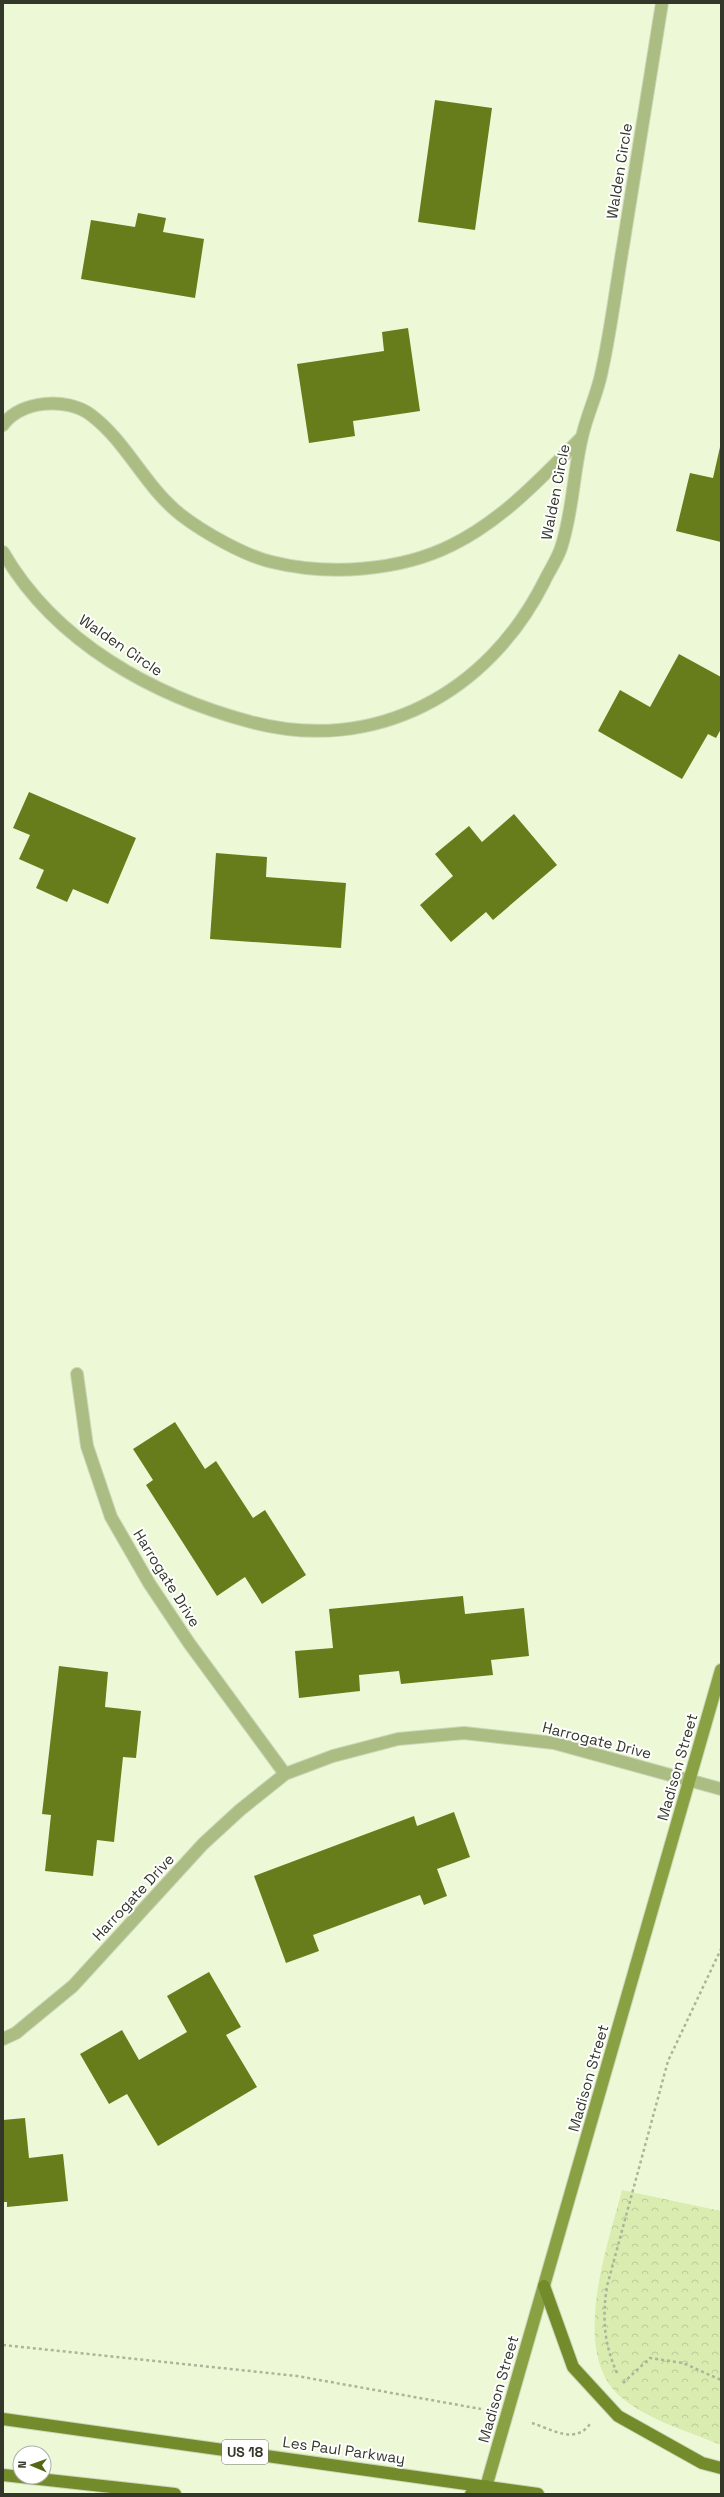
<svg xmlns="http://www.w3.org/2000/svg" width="724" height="2497" viewBox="0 0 724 2497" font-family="'Space Grotesk',sans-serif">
  <defs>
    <pattern id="forest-crowns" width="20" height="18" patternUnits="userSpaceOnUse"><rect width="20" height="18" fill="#daecb0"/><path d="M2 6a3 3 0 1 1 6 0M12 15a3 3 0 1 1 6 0" fill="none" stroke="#bccb98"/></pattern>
  </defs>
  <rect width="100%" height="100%" fill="#edf9d6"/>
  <path fill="url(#forest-crowns)" d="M622,2190L721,2211V2445C688,2431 650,2421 622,2398C568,2354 608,2245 622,2190Z"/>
  <path fill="#677d1b" d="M435,100L492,108L475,230L418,222Z
    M138,213L166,218L163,232L204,239L195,298L81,279L91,220L135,227Z
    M408,328L420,411L353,421L355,436L309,443L297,364L384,351L382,332Z
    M720,447L721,542L676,531L690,473L713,478Z
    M679,654L721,677V729L716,738L708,734L682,779L598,731L620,690L650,707Z
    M29,792L136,838L108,904L73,889L67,902L36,888L44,870L19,859L30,835L13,828Z
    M514,814L557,865L493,920L486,912L451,942L420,905L453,876L435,854L469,826L482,842Z
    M216,853L267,857L266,877L346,883L341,948L210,939Z
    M175,1422L205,1469L216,1461L253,1518L265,1510L306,1575L262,1604L245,1577L217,1596L146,1485L153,1480L133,1449Z
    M463,1596L465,1614L524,1608L529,1656L491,1660L493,1675L401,1684L399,1671L359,1675L360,1691L299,1698L295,1651L333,1648L329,1609Z
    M59,1666L108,1672L105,1707L141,1711L136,1758L123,1757L114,1842L97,1840L93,1876L45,1871L51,1815L42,1814Z
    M454,1812L470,1857L437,1869L447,1896L424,1905L420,1895L313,1935L319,1951L286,1963L254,1876L414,1816L417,1826Z
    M209,1972L241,2027L226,2035L257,2087L158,2146L127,2094L109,2104L80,2054L122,2030L139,2060L187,2032L167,1996Z
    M25,2118L29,2158L63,2154L68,2201L7,2207V2202H3V2120Z"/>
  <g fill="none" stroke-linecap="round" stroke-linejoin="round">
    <defs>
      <path id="street" d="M3,425C20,400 68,397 91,415C127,442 145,487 181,515C203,532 245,556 272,562C329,576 400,571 452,545C503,520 542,477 582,437
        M3,552C55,642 153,696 251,722C375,755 488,693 544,582C549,571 557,560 561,548C573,512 573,474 582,437C587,414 598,393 602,370C611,329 616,287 623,246C636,165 649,84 662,3
        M77,1374L87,1446L111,1517L149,1583L189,1643L285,1774
        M3,2039L16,2033L73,1986L203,1844L240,1810L285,1774L333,1756L398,1739L464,1733L554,1743L721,1789"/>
      <path id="secondary" d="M484,2494L721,1670"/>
      <path id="primary" d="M544,2286L573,2367L618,2416L702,2463L721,2468
        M3,2419L538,2494
        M3,2475L175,2494
        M471,2494L486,2486"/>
    </defs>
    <use href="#street" stroke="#ccd6b7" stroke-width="14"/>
    <use href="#secondary" stroke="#ccd6b7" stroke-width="14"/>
    <use href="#primary" stroke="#ccd6b7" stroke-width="14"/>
    <path stroke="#acb59a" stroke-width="2.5" stroke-dasharray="3 3" stroke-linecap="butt" d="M3,2345L297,2376L481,2409
      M617,2373C604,2344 602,2318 607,2286L668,2061L721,1949
      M623,2383L650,2358L683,2363L721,2380
      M532,2423C551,2429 575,2445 590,2424"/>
    <use href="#street" stroke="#abbd82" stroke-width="12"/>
    <use href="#secondary" stroke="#89a143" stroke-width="12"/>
    <use href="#primary" stroke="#748b2b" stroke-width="12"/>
  </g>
  <g text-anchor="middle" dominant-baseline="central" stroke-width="4" stroke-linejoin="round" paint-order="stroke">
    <rect fill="#fff" stroke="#70736a" stroke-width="1" x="222" y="2440" width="46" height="24" rx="3"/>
    <g font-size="14" font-weight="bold" fill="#33372a">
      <text x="245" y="2452">US 18</text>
    </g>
    <g font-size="15" fill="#33372a" stroke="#fff">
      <text transform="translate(619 171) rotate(-81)">Walden Circle</text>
      <text transform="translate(555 492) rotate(-79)">Walden Circle</text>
      <text transform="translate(121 645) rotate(34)">Walden Circle</text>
      <text transform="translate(167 1578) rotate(58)">Harrogate Drive</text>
      <text transform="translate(597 1740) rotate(14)">Harrogate Drive</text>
      <text transform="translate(677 1767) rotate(-74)">Madison Street</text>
      <text transform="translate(133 1897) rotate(-47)">Harrogate Drive</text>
      <text transform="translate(588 2078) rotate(-74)">Madison Street</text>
      <text transform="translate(498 2389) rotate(-74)">Madison Street</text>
      <text transform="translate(344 2450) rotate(8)">Les Paul Parkway</text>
    </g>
  </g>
  <rect width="724" height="2497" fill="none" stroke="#33372a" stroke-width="8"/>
  <g transform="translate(32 2465) rotate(272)"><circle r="19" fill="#ffffff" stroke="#adafaa"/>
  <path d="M0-3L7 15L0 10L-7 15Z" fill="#546713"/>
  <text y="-6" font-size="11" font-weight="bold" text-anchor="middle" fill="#33372a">N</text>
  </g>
</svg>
